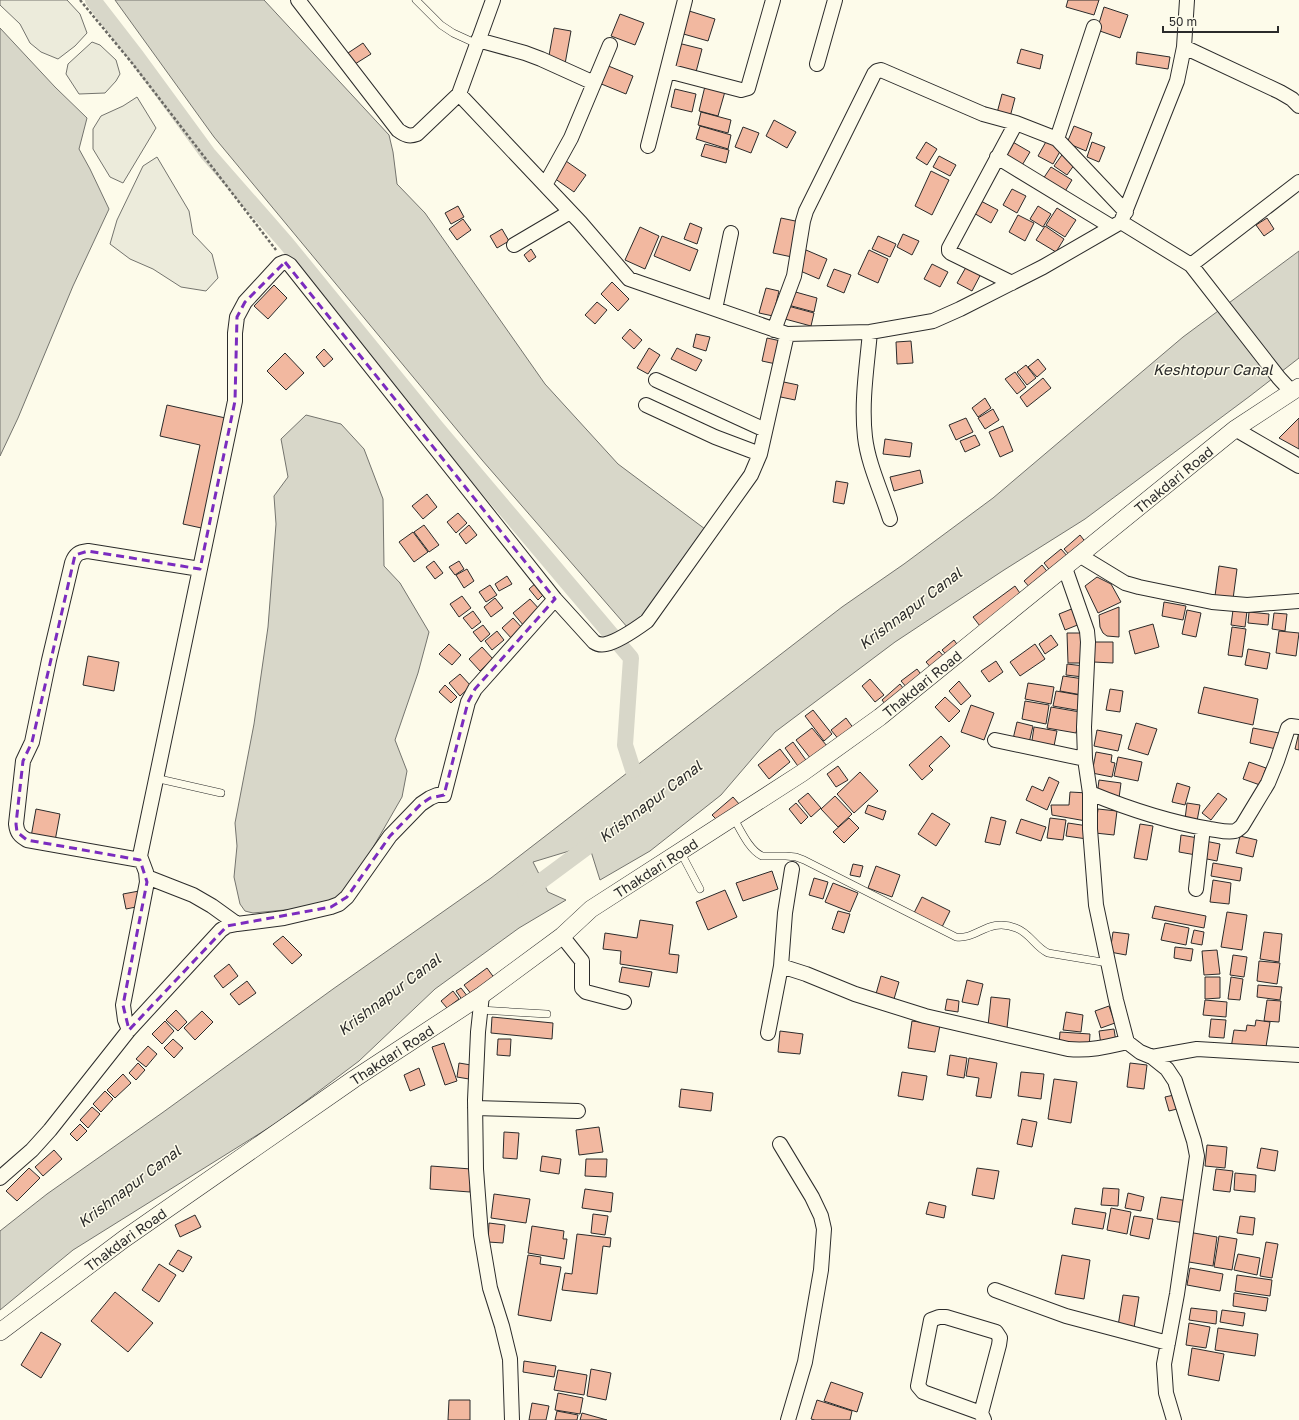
<svg xmlns="http://www.w3.org/2000/svg" width="1299" height="1420" viewBox="0 0 1299 1420" font-family="'Golos Text',sans-serif">
  <rect width="100%" height="100%" fill="#fdfbea"/>
  <path fill="#ecebdb" stroke="#74746e" d="M0,0H67L80,14L87,33L75,46L58,59L41,52L30,43L20,24L0,5Z
    M92,42L100,45L116,60L120,74L116,81L105,93L79,94L66,74L68,64Z
    M137,97L156,128L123,183L110,177L93,149V129L101,116L123,106Z
    M157,157L189,211L193,234L212,254L218,278L206,291L181,287L153,269L130,259L110,244L117,220L143,166Z"/>
  <path fill="#d8d7c9" stroke="#74746e" d="M115,0H264L389,135L393,152L397,184L425,213L545,384L618,464L705,529L645,618L628,628L482,460L214,137Z
    M0,28L55,87L87,118L79,149L90,169L109,209L73,286L18,418L0,456Z
    M1299,251V358L1250,396L1085,519L1004,570L895,642L775,732L721,795L650,851L600,880L589,845L533,862L548,892L566,900L519,928L435,989L359,1061L278,1122L73,1250L0,1310V1231L47,1194L162,1113L333,989L491,878L842,607L904,564L993,498L1183,337Z
    M306,415L341,424L364,449L383,499L384,566L400,583L429,632L418,673L395,740L407,771L402,797L352,884L335,900L295,909L253,913L245,911L240,904L234,877L237,846L235,823L254,724L268,627L276,524L274,496L288,477L281,439Z"/>
  <g fill="none" stroke-linecap="round" stroke-linejoin="round">
    <path stroke="#d8d7c9" stroke-width="16" d="M93,0L137,57L208,154L286,243L436,427L631,658L625,745L633,770
      M525,893L606,833"/>
  </g>
  <path fill="#f2b8a0" stroke="#2b2b2b" d="M1068,0H1099L1094,15L1066,7Z
    M1104,7L1128,15L1120,38L1097,30Z
    M686,10L715,19L708,41L680,33Z
    M620,14L644,23L635,45L611,36Z
    M554,28L571,31L565,64L548,61Z
    M363,43L371,54L355,64L348,53Z
    M678,43L702,49L696,72L672,66Z
    M1021,49L1043,55L1040,69L1017,63Z
    M1137,52L1170,57L1168,69L1136,64Z
    M606,65L633,76L626,94L599,83Z
    M706,82L726,88L718,116L699,111Z
    M675,89L696,94L692,112L671,107Z
    M1002,94L1015,98L1010,117L997,113Z
    M701,112L731,120L728,133L698,125Z
    M774,120L796,132L787,148L766,136Z
    M700,126L731,135L728,149L696,139Z
    M1074,126L1092,133L1086,151L1067,143Z
    M743,127L759,133L751,153L735,147Z
    M1048,138L1063,146L1053,164L1038,156Z
    M1011,141L1030,152L1021,167L1002,156Z
    M926,142L937,149L927,165L916,158Z
    M1092,142L1105,147L1099,162L1087,157Z
    M705,144L729,150L726,163L701,156Z
    M1064,152L1077,161L1067,175L1054,166Z
    M939,156L956,165L950,176L933,167Z
    M566,161L586,175L574,192L554,178Z
    M1051,167L1072,180L1064,193L1043,179Z
    M931,171L949,180L932,215L915,206Z
    M1012,189L1026,196L1017,213L1003,205Z
    M979,200L998,210L991,223L972,212Z
    M458,206L464,217L451,224L445,213Z
    M1038,206L1051,214L1043,227L1030,219Z
    M1057,208L1076,220L1065,237L1046,225Z
    M1018,215L1034,223L1025,241L1009,232Z
    M781,218L800,222L792,257L773,253Z
    M1267,218L1274,229L1264,236L1256,225Z
    M463,219L471,230L457,240L449,229Z
    M690,223L702,228L697,244L684,239Z
    M1045,226L1064,239L1056,252L1036,240Z
    M640,227L659,236L645,269L625,260Z
    M502,229L509,241L497,248L490,236Z
    M903,234L919,241L912,255L897,247Z
    M662,236L698,250L690,271L654,256Z
    M878,236L896,244L890,257L872,249Z
    M531,249L536,257L529,262L524,255Z
    M806,250L827,259L819,279L798,270Z
    M869,250L888,259L878,283L858,274Z
    M969,262L983,270L972,291L957,283Z
    M932,264L948,272L940,287L924,279Z
    M834,269L851,275L844,293L827,286Z
    M612,282L629,299L618,311L601,294Z
    M274,285L287,298L268,319L254,306Z
    M766,288L779,291L773,316L759,313Z
    M792,291L817,298L814,312L788,305Z
    M597,302L607,310L595,324L585,315Z
    M788,306L814,313L811,326L785,319Z
    M630,329L642,340L634,349L622,338Z
    M696,334L710,337L706,351L693,347Z
    M767,338L781,341L776,364L762,361Z
    M911,341L913,363L897,364L896,342Z
    M649,348L660,355L648,374L637,368Z
    M677,348L702,360L696,371L671,359Z
    M324,349L333,359L324,367L316,357Z
    M285,353L304,373L286,390L267,371Z
    M1038,359L1046,369L1037,377L1028,367Z
    M1026,365L1036,378L1027,385L1017,372Z
    M1015,372L1026,387L1017,394L1005,379Z
    M1043,378L1051,388L1027,407L1020,397Z
    M779,381L798,385L795,400L776,396Z
    M985,398L991,408L978,417L972,408Z
    M167,405L230,419L206,529L183,524L200,445L160,436Z
    M993,409L999,420L985,429L978,418Z
    M966,418L973,432L956,440L949,425Z
    M1299,418V449L1279,438Z
    M1003,426L1013,451L1000,457L989,432Z
    M975,435L980,445L965,452L960,441Z
    M885,439L912,443L910,457L883,454Z
    M920,470L923,483L894,491L890,477Z
    M836,481L848,483L844,504L833,502Z
    M427,494L437,507L423,519L412,506Z
    M458,513L467,523L456,533L447,522Z
    M424,525L439,545L429,552L414,532Z
    M469,525L477,535L466,544L459,534Z
    M413,532L428,552L414,562L399,542Z
    M1080,535L1087,544L1071,557L1064,549Z
    M1061,549L1069,558L1052,573L1044,563Z
    M434,561L443,573L435,579L426,567Z
    M459,561L464,569L455,575L449,567Z
    M1042,565L1050,575L1032,590L1024,581Z
    M1219,566L1237,569L1233,599L1215,596Z
    M467,569L474,581L464,588L456,575Z
    M507,576L512,584L499,591L495,584Z
    M1097,577L1111,584L1121,602L1098,613L1085,586Z
    M537,582L546,592L538,600L529,589Z
    M490,585L497,595L486,602L479,592Z
    M1015,586L1024,599L983,630L973,617Z
    M462,596L471,608L459,617L450,604Z
    M495,598L503,608L491,617L484,607Z
    M530,599L541,611L524,626L513,613Z
    M1164,602L1186,606L1183,620L1162,616Z
    M1119,607V637L1107,636L1103,633L1100,627L1099,615Z
    M1074,608L1080,624L1065,630L1059,614Z
    M1187,610L1201,613L1196,637L1182,634Z
    M1233,610L1247,611L1245,627L1231,625Z
    M473,611L481,622L472,629L463,618Z
    M1249,612L1269,614L1268,625L1248,623Z
    M1274,613L1287,614L1285,631L1272,629Z
    M513,618L524,630L513,640L502,628Z
    M1153,624L1159,647L1135,654L1129,631Z
    M483,625L490,634L481,642L473,632Z
    M1232,627L1246,629L1242,657L1228,655Z
    M497,631L504,640L492,650L485,641Z
    M1279,631L1299,633L1296,656L1276,653Z
    M1067,633H1085L1086,663H1068Z
    M1051,635L1058,645L1045,654L1039,644Z
    M954,640L961,650L950,659L942,650Z
    M1094,642H1113V663L1094,662Z
    M449,644L461,655L452,665L439,654Z
    M1035,644L1045,659L1020,676L1010,662Z
    M482,647L493,659L480,671L469,659Z
    M1248,649L1270,653L1267,669L1245,665Z
    M939,651L947,660L934,671L926,662Z
    M88,656L119,662L114,691L83,685Z
    M996,661L1003,672L989,682L981,671Z
    M1067,664L1084,666L1083,677L1066,675Z
    M917,669L923,677L908,689L901,681Z
    M460,674L471,686L460,696L449,683Z
    M1063,676L1084,679L1082,695L1060,691Z
    M870,679L884,695L875,702L862,686Z
    M959,681L971,696L961,705L949,691Z
    M1028,683L1054,687L1051,704L1025,699Z
    M900,684L906,692L888,708L882,700Z
    M445,685L457,697L451,703L439,692Z
    M1204,687L1258,699L1253,725L1198,713Z
    M1110,689L1123,691L1120,712L1106,710Z
    M1056,691L1085,696L1082,711L1053,706Z
    M945,697L960,711L949,722L935,707Z
    M1025,701L1049,705L1046,724L1022,719Z
    M971,705L994,713L984,740L961,732Z
    M1051,707L1080,712L1076,733L1047,728Z
    M813,710L832,734L824,741L805,716Z
    M846,718L854,729L840,741L831,730Z
    M1017,722L1033,726L1029,743L1013,739Z
    M1136,723L1157,729L1148,755L1128,749Z
    M1034,727L1057,731L1053,751L1031,747Z
    M812,728L827,746L811,759L796,740Z
    M1253,728L1279,733L1276,749L1250,743Z
    M1097,730L1122,735L1118,751L1094,746Z
    M1299,732V750L1295,749Z
    M941,736L950,746L929,766L933,770L922,780L909,765Z
    M793,742L808,763L800,769L785,748Z
    M780,749L790,762L769,779L758,765Z
    M1096,752L1112,755L1111,762L1115,763L1112,777L1092,773Z
    M1118,757L1142,762L1138,781L1114,776Z
    M1249,762L1266,768L1260,785L1243,779Z
    M838,766L848,780L836,787L827,774Z
    M860,772L878,791L854,813L837,794Z
    M1049,777L1059,782L1047,810L1026,800L1032,786L1043,791Z
    M1099,780L1121,783L1119,798L1097,795Z
    M1177,783L1190,787L1185,805L1172,802Z
    M1070,792L1088,793L1086,821L1052,815L1051,805H1069Z
    M808,793L821,808L811,817L798,801Z
    M1218,793L1227,799L1211,820L1202,813Z
    M835,796L852,814L838,827L821,809Z
    M733,797L740,805L720,823L712,815Z
    M796,803L808,817L801,824L789,809Z
    M1187,803L1200,805L1197,821L1185,819Z
    M868,805L886,811L883,820L865,813Z
    M36,809L60,814L55,841L31,837Z
    M1098,809L1117,811L1114,835L1095,833Z
    M932,813L950,824L936,846L918,834Z
    M991,817L1006,821L1000,845L985,842Z
    M849,818L859,828L844,843L833,832Z
    M1050,818L1066,820L1063,840L1047,838Z
    M1021,819L1046,827L1041,841L1016,833Z
    M1068,823L1088,826L1087,839L1066,836Z
    M1140,824L1153,826L1147,860L1134,858Z
    M1181,835L1198,838L1196,855L1179,852Z
    M1240,836L1257,840L1253,857L1236,853Z
    M1205,841L1220,844L1217,861L1202,858Z
    M1213,863L1242,868L1240,881L1211,876Z
    M853,864L863,866L860,877L850,875Z
    M876,866L900,875L892,897L868,888Z
    M772,871L778,889L743,901L736,883Z
    M814,878L828,882L823,899L809,895Z
    M1213,880L1231,883L1229,904L1210,902Z
    M833,883L858,893L850,912L825,902Z
    M725,890L737,917L708,930L696,902Z
    M139,891L141,906L126,909L123,894Z
    M922,897L950,911L942,927L914,913Z
    M1155,906L1206,916L1204,928L1152,918Z
    M838,911L850,914L844,933L832,929Z
    M1227,912L1247,915L1242,950L1221,947Z
    M640,920L673,925L669,954L679,955L677,973L620,964L621,951L603,949L605,933L637,938Z
    M1165,923L1189,928L1186,945L1161,940Z
    M1194,930L1204,932L1202,945L1191,943Z
    M1113,932L1129,934L1126,955L1110,952Z
    M1264,932L1282,934L1279,962L1260,959Z
    M283,936L302,955L292,964L273,944Z
    M1175,947L1193,949L1191,961L1174,958Z
    M1217,950L1220,974L1204,975L1202,951Z
    M1233,955L1247,957L1244,977L1230,975Z
    M1259,961L1280,963L1277,984L1257,981Z
    M229,964L238,976L223,988L214,976Z
    M622,967L652,972L649,987L619,982Z
    M487,968L495,979L472,995L464,985Z
    M881,976L899,982L894,999L876,994Z
    M1205,977H1220V998L1205,999Z
    M1231,977L1243,979L1240,1000L1228,999Z
    M967,980L983,984L978,1005L962,1002Z
    M247,981L256,993L239,1005L230,994Z
    M1258,985L1282,987L1280,1000L1257,997Z
    M461,988L468,997L463,1001L456,991Z
    M453,991L459,999L447,1008L441,1001Z
    M991,997L1010,999L1007,1028L988,1026Z
    M947,999L959,1001L958,1012L945,1010Z
    M1205,1000L1227,1002L1226,1017L1203,1015Z
    M1267,1000L1281,1001L1279,1022L1264,1021Z
    M1109,1006L1115,1023L1101,1028L1095,1011Z
    M176,1010L187,1022L178,1031L166,1020Z
    M202,1011L213,1022L195,1040L184,1028Z
    M1066,1012L1083,1015L1081,1032L1063,1030Z
    M492,1017L553,1023L552,1039L491,1033Z
    M1211,1019L1226,1020L1224,1038L1209,1037Z
    M1256,1020L1270,1022L1265,1053L1231,1048L1234,1030L1246,1031L1247,1025L1255,1026Z
    M165,1021L174,1031L162,1044L152,1034Z
    M912,1021L940,1025L935,1052L908,1048Z
    M1114,1029L1116,1042L1101,1045L1099,1031Z
    M780,1031L803,1034L800,1054L778,1052Z
    M1060,1032L1090,1034L1089,1048L1059,1046Z
    M173,1039L183,1048L174,1058L164,1048Z
    M498,1039H511L510,1056L497,1055Z
    M444,1043L457,1081L445,1085L432,1047Z
    M148,1046L157,1054L146,1067L136,1059Z
    M950,1055L967,1058L964,1078L947,1075Z
    M969,1058L997,1063L991,1098L976,1096L979,1078L966,1076Z
    M138,1063L145,1070L136,1080L129,1073Z
    M459,1063L471,1065L469,1079L457,1077Z
    M1130,1063L1147,1065L1144,1089L1127,1087Z
    M419,1068L425,1085L410,1091L404,1075Z
    M902,1072L927,1076L923,1100L898,1096Z
    M1021,1072L1044,1074L1041,1099L1018,1096Z
    M123,1074L131,1083L115,1098L107,1090Z
    M1054,1079L1077,1082L1071,1123L1048,1119Z
    M681,1089L713,1093L711,1111L679,1107Z
    M105,1091L113,1099L101,1112L93,1104Z
    M1174,1095L1177,1109L1169,1111L1165,1097Z
    M92,1107L100,1114L88,1128L80,1120Z
    M1022,1119L1037,1122L1032,1147L1017,1144Z
    M80,1124L87,1131L77,1141L70,1134Z
    M599,1127L603,1152L579,1155L576,1130Z
    M504,1132L519,1133L517,1159L503,1158Z
    M1207,1145L1227,1147L1225,1168L1205,1166Z
    M1261,1148L1278,1151L1275,1171L1257,1168Z
    M54,1150L62,1159L43,1176L35,1167Z
    M542,1156L561,1159L559,1174L540,1171Z
    M586,1159H607L606,1177L585,1176Z
    M431,1166L471,1169L470,1192L430,1189Z
    M29,1168L40,1178L17,1201L6,1191Z
    M977,1168L999,1171L994,1199L972,1195Z
    M1216,1169L1233,1171L1230,1192L1213,1190Z
    M1235,1173L1256,1175L1255,1192L1234,1190Z
    M1103,1188L1119,1189L1118,1206L1101,1205Z
    M585,1189L613,1193L611,1212L582,1208Z
    M1128,1193L1144,1197L1141,1211L1125,1208Z
    M494,1194L530,1199L526,1223L491,1218Z
    M1161,1197L1189,1201L1185,1223L1157,1219Z
    M929,1202L946,1206L944,1218L926,1214Z
    M1075,1208L1106,1213L1103,1229L1072,1224Z
    M1111,1208L1131,1212L1127,1234L1107,1230Z
    M593,1214L608,1216L605,1235L591,1233Z
    M195,1215L201,1227L180,1237L175,1225Z
    M1134,1216L1153,1219L1149,1239L1130,1235Z
    M1240,1216L1255,1218L1253,1235L1237,1233Z
    M489,1223L505,1225L503,1243L488,1242Z
    M532,1226L564,1231L563,1239H567L564,1259L528,1253Z
    M1188,1232L1217,1237L1213,1266L1183,1261Z
    M577,1234L611,1238L610,1247L603,1246L597,1294L562,1290L565,1273L572,1274Z
    M1219,1236L1237,1239L1232,1270L1214,1267Z
    M1266,1242L1278,1244L1272,1278L1260,1276Z
    M178,1250L192,1257L183,1272L169,1264Z
    M1238,1254L1260,1258L1257,1275L1234,1270Z
    M528,1255L541,1257L540,1264L561,1267L551,1321L518,1315Z
    M1062,1255L1090,1260L1084,1299L1055,1294Z
    M159,1264L176,1275L159,1302L142,1290Z
    M1190,1268L1223,1274L1220,1291L1187,1285Z
    M1237,1275L1272,1280L1270,1296L1235,1291Z
    M115,1292L153,1323L128,1352L91,1321Z
    M1234,1293L1268,1298L1266,1311L1233,1306Z
    M1123,1295L1139,1297L1134,1328L1118,1326Z
    M1191,1308L1217,1311L1216,1324L1189,1320Z
    M1222,1310L1245,1313L1243,1326L1220,1322Z
    M1189,1323L1210,1327L1206,1348L1186,1345Z
    M1218,1328L1258,1334L1255,1356L1215,1350Z
    M41,1332L61,1344L41,1378L21,1365Z
    M1192,1348L1224,1354L1219,1381L1188,1375Z
    M524,1361L556,1366L554,1377L523,1372Z
    M591,1369L611,1373L606,1400L587,1396Z
    M558,1370L587,1375L584,1395L554,1390Z
    M831,1382L863,1393L857,1412L824,1401Z
    M558,1393L583,1398L580,1414L555,1410Z
    M449,1400H470V1420H448Z
    M817,1400L852,1411L850,1420H815L811,1419Z
    M532,1403L549,1406L546,1420H529Z
    M557,1411L578,1415L577,1420H555Z
    M582,1413L607,1420H580Z"/>
  <g fill="none" stroke-linecap="round" stroke-linejoin="round">
    <defs>
      <path id="service" d="M416,0L441,25L453,33L477,44
        M155,778L221,793
        M733,817C740,829 749,850 762,856H786L796,857L804,860L956,937C977,940 988,917 1016,928C1030,933 1035,947 1048,953L1108,963
        M680,851L700,889
        M480,1010L547,1014"/>
      <path id="minor" d="M298,0L398,130C405,135 409,137 417,134L459,94L493,0
        M478,40L525,53L541,59L594,83
        M1184,47L1280,92L1292,99L1299,106
        M817,64L835,0
        M668,71L741,90L748,88L773,0
        M459,94L580,222L629,279L787,334L870,332L933,321L960,309L1043,267L1121,222L1177,81L1184,47L1187,0
        M1057,139L1094,27
        M648,146L685,0
        M997,157L1112,227
        M545,185L571,138L610,45
        M1121,222L1191,265L1279,378L1292,392
        M514,245L570,212
        M1191,265L1299,182
        M1012,283L951,253L949,251V248L1016,123
        M715,309L731,233
        M774,330L794,276L803,221L806,211L874,74L877,71L881,70L983,114L1016,123L1057,139L1126,212
        M870,332C867,366 861,402 865,437C868,464 882,493 890,519
        M656,380L765,430
        M646,405L715,437L760,454
        M1235,429L1299,466
        M1079,555L1125,583L1139,587L1212,602L1247,605L1299,601
        M1065,568L1087,631L1088,642L1084,727L1085,759L1090,793V829L1096,905L1116,1000L1127,1042L1140,1052L1152,1057L1167,1069L1175,1081L1194,1141L1197,1156L1177,1294L1164,1364L1166,1393L1174,1420
        M995,740L1085,759
        M1090,793C1129,809 1168,822 1210,829C1218,830 1227,833 1235,831C1238,830 1240,828 1242,826L1268,783L1277,761L1288,728L1291,726L1299,727
        M140,860L27,840C20,836 17,833 16,824L23,761L32,742L49,660L72,563C75,554 79,552 88,551L200,569
        M147,877L193,895L212,906L237,924
        M1196,889L1203,828
        M562,936L582,961V988L586,992L624,1002
        M781,966L806,974L855,994L925,1016L1068,1049C1090,1051 1106,1047 1127,1042
        M482,995L478,1032L475,1100L476,1169L481,1235L490,1288L502,1326L510,1359L512,1420
        M129,1030L125,1020L123,1005L147,882L146,872L140,856L235,401V333L237,317L245,302L280,264L285,262L290,265L555,599L594,642C597,644 602,645 606,644C619,641 636,629 647,621L751,475L760,454L787,334
        M768,1033L781,966L785,913L792,869
        M1152,1057L1197,1049L1299,1055
        M475,1108L578,1111
        M780,1144L812,1197L821,1216L824,1229L821,1270L805,1362L788,1420
        M0,1178L32,1150L50,1130L129,1030L221,930L227,926L237,924L284,918L331,907L339,904L347,897L390,836L421,804L430,798L437,795H444L468,702L475,689L555,599
        M995,1290L1066,1316L1168,1343
        M981,1413L923,1392L918,1386L931,1320L939,1317H946L996,1332L1000,1338L999,1345L981,1413L984,1420"/>
      <g id="tertiary">
        <path id="s1" d="M0,1332L124,1239L354,1079L482,995L562,936L591,909L802,773L880,717L1235,429L1299,387"/>
      </g>
    </defs>
    <use href="#service" stroke="#2b2b2b" stroke-width="8"/>
    <use href="#minor" stroke="#2b2b2b" stroke-width="16"/>
    <use href="#tertiary" stroke="#2b2b2b" stroke-width="18"/>
    <path stroke="#6a6964" stroke-width="2.5" stroke-dasharray="3 2" stroke-linecap="butt" d="M80,0L132,63L276,250"/>
    <use href="#service" stroke="#fdfbea" stroke-width="7"/>
    <use href="#minor" stroke="#fdfbea" stroke-width="14"/>
    <use href="#tertiary" stroke="#fdfbea" stroke-width="17"/>
  </g>
  <path fill="none" stroke="#7b2cbf" stroke-width="3" stroke-dasharray="8 5" stroke-linejoin="round" d="M285,262L555,599L475,689L468,702L444,795L430,798L421,804L390,836L347,897L331,907L227,926L129,1030L123,1005L147,882L140,860L27,840L17,832L16,824L23,761L32,742L75,555L88,551L200,569L235,401L237,317L245,302Z"/>
  <g text-anchor="middle" dominant-baseline="central" stroke-width="3" stroke-linejoin="round" paint-order="stroke">
    <g font-size="14" fill="#2b2b2b" stroke="#fdfbea">
      <text stroke="none"><textPath href="#s1" startOffset="1452">Thakdari Road</textPath></text>
      <text stroke="none"><textPath href="#s1" startOffset="1128">Thakdari Road</textPath></text>
      <text stroke="none"><textPath href="#s1" startOffset="804">Thakdari Road</textPath></text>
      <text stroke="none"><textPath href="#s1" startOffset="480">Thakdari Road</textPath></text>
      <text stroke="none"><textPath href="#s1" startOffset="156">Thakdari Road</textPath></text>
    </g>
    <g font-size="15" font-style="italic" fill="#2b2b2b" stroke="#fdfbea">
      <text x="1213" y="369">Keshtopur Canal</text>
      <text transform="translate(910 608) rotate(-37)">Krishnapur Canal</text>
      <text transform="translate(650 801) rotate(-37)">Krishnapur Canal</text>
      <text transform="translate(389 994) rotate(-37)">Krishnapur Canal</text>
      <text transform="translate(129 1186) rotate(-37)">Krishnapur Canal</text>
    </g>
  </g>
  <path d="M1163 26v6h115v-6" fill="none" stroke="#2b2b2b" stroke-width="2"/>
  <text x="1169" y="26" font-size="12" fill="#2b2b2b" stroke="#fdfbea" stroke-width="3" paint-order="stroke">50 m</text>
</svg>
